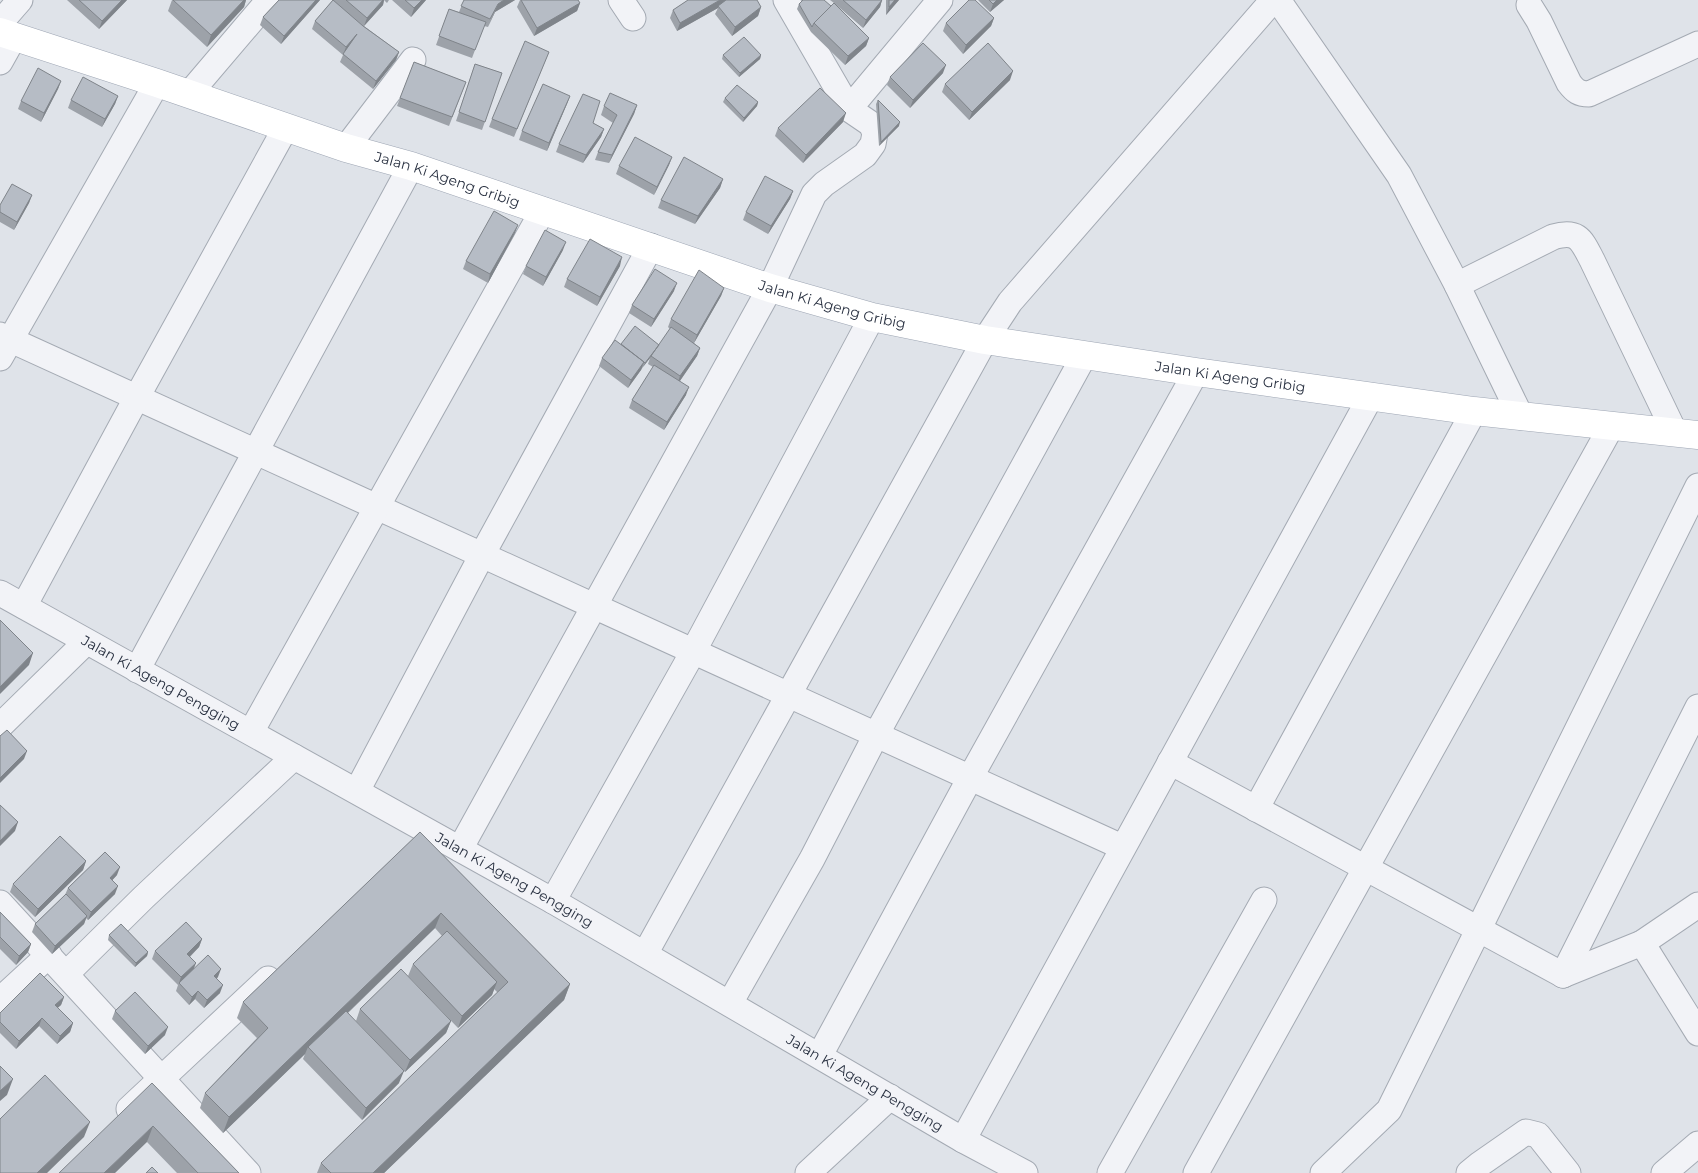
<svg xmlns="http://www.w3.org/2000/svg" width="1698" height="1173" viewBox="0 0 1698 1173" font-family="Montserrat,sans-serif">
  <rect width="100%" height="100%" fill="#dfe3e9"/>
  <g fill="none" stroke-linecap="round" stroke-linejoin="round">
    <defs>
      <g id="minor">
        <path d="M621,0L633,18"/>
        <path d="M1278,0L1399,175L1457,285L1521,417"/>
        <path d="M1529,5L1539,21L1569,83C1575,91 1579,94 1589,94L1698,44"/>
        <path d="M0,23L20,0"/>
        <path d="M0,62L14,37"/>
        <path d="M189,94L269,0"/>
        <path d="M849,109L940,0"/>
        <path d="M346,148L413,60"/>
        <path d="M1457,285L1553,237C1578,230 1581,239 1592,260L1675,433"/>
        <path d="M0,335L1122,847"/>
        <path d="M0,358L157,83"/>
        <path id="s1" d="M0,593L553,901L963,1140L1025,1173"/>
        <path d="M24,606L137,397L286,127"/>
        <path d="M137,670L411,166"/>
        <path d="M0,726L86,642"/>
        <path d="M251,732L543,210"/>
        <path d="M1170,762L1563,975"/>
        <path d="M357,791L482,555L651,246"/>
        <path d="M1256,809L1474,411"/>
        <path d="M460,849L770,288L814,194L824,184L865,155L873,144L875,133L871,124L849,109L786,0"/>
        <path d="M553,901L693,652L872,317"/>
        <path d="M0,903L248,1173"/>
        <path d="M1642,943L1698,1033"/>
        <path d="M645,954L985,340L1010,302L1273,0"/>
        <path d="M66,974L144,897L294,757"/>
        <path d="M1563,975L1698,707"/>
        <path d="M1563,975L1642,943L1698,905"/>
        <path d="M0,1000L49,955"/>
        <path d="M730,1003L812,859L876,735L1084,356"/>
        <path d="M820,1055L970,778L1196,372"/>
        <path d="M129,1109L268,979"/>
        <path d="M963,1140L1371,396"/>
        <path d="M808,1173L890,1097"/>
        <path d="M1110,1173L1264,900"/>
        <path d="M1196,1173L1611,427"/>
        <path d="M1323,1173L1389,1110L1698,486"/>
        <path d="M1469,1173L1480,1164L1526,1132L1538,1135L1568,1173"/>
        <path d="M1664,1173L1698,1144"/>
      </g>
      <g id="major">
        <path id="s2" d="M0,32L157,83L346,148L411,166L770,288L872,317L985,340L1196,372L1474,411L1698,435"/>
      </g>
    </defs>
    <use href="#minor" stroke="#a4aab3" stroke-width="27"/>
    <use href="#major" stroke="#9ea6b4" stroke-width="29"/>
    <use href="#minor" stroke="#f2f3f7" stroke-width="25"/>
    <use href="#major" stroke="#fff" stroke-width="28"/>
  </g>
  <path fill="#9da2a9" d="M67,0H127L99,29Z
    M172,0H246L244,7L207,47L168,11Z
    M279,0H320L281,44L260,25L263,17Z
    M333,0H389L387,3L384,0L383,5L364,26L399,52L396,60L373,89L340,62L343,55L312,29L315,21Z
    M392,0H426L411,17Z
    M464,0H515L495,12L488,27L484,26L472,58L436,45L449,9L459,12Z
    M520,0H578L580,3L577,11L534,36L517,7Z
    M688,0L761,7L758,16L732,36L715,14L718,8L677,31L670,18L673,10Z
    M830,0H882L880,7L863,28L834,3L869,38L866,46L845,65L811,32L797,9L799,4L831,6L834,3Z
    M886,0H899L886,15Z
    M978,0H1004L990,12Z
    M994,18L991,26L963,54L943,31L946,23Z
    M549,52L514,137L489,127L492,119Z
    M723,55H761L760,59L739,77L722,59Z
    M414,62L466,82L449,126L397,106Z
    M475,64L502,73L482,130L456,121Z
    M943,73L910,108L887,85L890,77Z
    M1010,80L969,120L942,92L945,84Z
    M61,81L58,89L41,122L18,109L21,101Z
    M118,96L115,104L102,127L68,108L71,100Z
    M570,96L547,151L519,140L522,131Z
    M725,98L758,102L757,106L743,122L723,102Z
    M878,100L899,126L879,146L876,104Z
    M637,105L634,114L609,163L595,160L598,152L613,123L601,115L604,106Z
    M843,122L803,163L775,136L778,128Z
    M593,123L604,129L601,137L583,163L556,152L559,144Z
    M672,157L669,165L654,195L616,174L619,166Z
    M723,179L720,188L695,224L658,208L661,200Z
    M793,191L790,199L768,234L743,220L746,212Z
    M32,195L29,203L14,230L0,222V205Z
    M515,233L488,283L463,269L466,261Z
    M563,250L543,286L523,274L526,266Z
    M620,266L597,306L564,287L567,279Z
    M724,288L721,296L694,343L700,348L697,356L680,381L686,395L664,430L629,408L632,400L653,367L648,364L650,358L643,367L641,370L628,388L599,366L602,358L621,344L659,345L670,329L668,327L671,319Z
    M674,291L651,327L629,313L632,305Z
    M420,832L570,984L564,1000L384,1173H317L321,1163L498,993L494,989L492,995L458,1028L408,976L413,964L442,936L435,928L348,1013L399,1083L362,1120L303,1059L305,1054L223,1133L200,1108L205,1093L257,1038L237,1018L243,1002Z
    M86,861L83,870L35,917L10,892L13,884Z
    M117,875L112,880L115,894L88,920L86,918L84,924L52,954L32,932L35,924L65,895L68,888Z
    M0,912L31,944L28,952L16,965L0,949Z
    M109,935L148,952L147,956L135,967L108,940Z
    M202,939L199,947L190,957L194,968L218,977L217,978L220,993L204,1008L195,999L189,1005L176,991L178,985L152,959L155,951Z
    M64,997L61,1005L57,1008L73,1023L70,1032L57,1044L39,1026L16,1049L0,1033V1013Z
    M360,1009L451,1021L446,1033L405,1072L356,1021Z
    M115,1011L165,1035L145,1054L112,1019Z
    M152,1083L239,1173H177L147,1142Z"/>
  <path fill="#7f848a" d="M122,0H127L99,29L102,21Z
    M244,0H246L244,7L207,47L211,35Z
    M316,0H320L281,44L284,36Z
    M383,0H384L383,5L364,26L367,18Z
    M422,0H426L411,17L414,8Z
    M504,0H515L495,12L488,27L498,4Z
    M720,0H731L718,6V8L677,31L680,23Z
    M882,0L880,7L863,28L866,20Z
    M895,0H899L886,15L889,7Z
    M997,0H1004L990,12L993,4Z
    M580,3L577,11L534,36L537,28Z
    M761,7L758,16L732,36L735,27Z
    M994,18L991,26L963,54L966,45Z
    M357,34L354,43L343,55L346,47Z
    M869,38L866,46L845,65L848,56Z
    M399,52L396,60L373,89L376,81Z
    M761,55L760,59L739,77L740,73Z
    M946,65L943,73L910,108L913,100Z
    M1013,71L1010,80L969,120L972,112Z
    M61,81L58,89L41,122L44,113Z
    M118,96L115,104L102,127L105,119Z
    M570,96L567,104L547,151L549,143Z
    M758,102L757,106L743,122L744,118Z
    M637,105L634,114L609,163L612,155Z
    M846,113L843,122L803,163L806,155Z
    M900,122L899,126L879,146L881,142Z
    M604,129L601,137L583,163L586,155Z
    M672,157L669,165L654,195L657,187Z
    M723,179L720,188L695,224L698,216Z
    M793,191L790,199L768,234L771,226Z
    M32,195L29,203L14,230L17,222Z
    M518,225L515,233L488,283L490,274Z
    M566,242L563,250L543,286L546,277Z
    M622,257L620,266L597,306L600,297Z
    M677,283L674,291L651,327L654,319Z
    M724,288L721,296L694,343L697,335Z
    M659,345L650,358L643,367L645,363Z
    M700,348L697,356L677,385L680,376Z
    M644,362L641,370L628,388L631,380Z
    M689,387L686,395L664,430L667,422Z
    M33,653L29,665L0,694V687Z
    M27,751L24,759L0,783V778Z
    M18,822L15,831L0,846V841Z
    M86,861L83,870L35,917L38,909Z
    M120,867L117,875L107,886L110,878Z
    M118,886L115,894L88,920L91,912Z
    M441,913L435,928L310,1049L308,1047L305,1054L223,1133L229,1117Z
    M87,916L84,924L52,954L55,946Z
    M202,939L199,947L184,962L187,954Z
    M31,944L28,952L16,965L19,956Z
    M148,952L147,956L135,967L136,963Z
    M196,963L193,971L179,983L181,977Z
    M221,969L218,977L211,984L214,976Z
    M497,982L492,995L458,1028L462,1016Z
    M570,984L564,1000L384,1173H373Z
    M223,985L220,993L204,1008L207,1000Z
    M198,991L195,999L189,1005L192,997Z
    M64,997L61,1005L52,1013L55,1005Z
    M42,1018L39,1026L16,1049L19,1041Z
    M451,1021L446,1033L405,1072L410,1060Z
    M73,1023L70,1032L57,1044L60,1036Z
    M168,1027L165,1035L145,1054L148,1046Z
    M404,1071L399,1083L362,1120L366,1108Z
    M13,1079L7,1095L0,1101V1091Z
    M90,1122L84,1137L47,1173H37Z
    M153,1126L147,1142L115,1173H104Z"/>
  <path fill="#b6bcc5" stroke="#7f848a" d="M79,0H122L102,21Z
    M173,0H244L211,35Z
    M279,0H316L284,36L263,17Z
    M333,0L363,26L399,52L376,81L343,54L357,34L346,47L315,21Z
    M346,0H383L367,18Z
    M405,0H422L414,8Z
    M464,0H504L498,4L490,19L461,6Z
    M521,0H578L580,3L537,28Z
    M688,0H720L680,23L673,10Z
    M726,0H757L761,7L735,27L718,6Z
    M803,0H824L831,6L814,23L812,27L799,4Z
    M843,0H882L866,20Z
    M889,0H895L889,7Z
    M969,0H975L994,18L966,45L946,23Z
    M989,0H997L993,4Z
    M834,3L869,38L848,56L814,23Z
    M449,9L486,22L475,50L439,36Z
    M744,37L761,55L740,73L723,55Z
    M525,41L549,52L517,129L492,119Z
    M923,43L946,65L913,100L890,77Z
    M988,43L1013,71L972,112L945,84Z
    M414,62L466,82L452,117L400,98Z
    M475,64L502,73L485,122L459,112Z
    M38,68L61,81L44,113L21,101Z
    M83,77L118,96L105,119L71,100Z
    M543,84L570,96L549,143L522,131Z
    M737,85L758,102L744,118L725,98Z
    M820,88L846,113L806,155L778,128Z
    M610,93L637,105L612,155L598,152L617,115L604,106Z
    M583,94L600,101L593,123L604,129L586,155L559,144Z
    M878,100L900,122L881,142Z
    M635,137L672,157L657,187L619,166Z
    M684,157L723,179L698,216L661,200Z
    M765,176L793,191L771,226L746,212Z
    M12,184L32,195L17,222L0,212V205Z
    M494,211L518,225L490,274L466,261Z
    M545,230L566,242L546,277L526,266Z
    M590,239L622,257L600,297L567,279Z
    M655,269L677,283L654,319L632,305Z
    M699,270L724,288L697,335L671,319Z
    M635,326L659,345L645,363L644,362L621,344Z
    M671,327L700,348L680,376L651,356Z
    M615,340L644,362L631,380L602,358Z
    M654,365L689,387L667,422L632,400Z
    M0,620L33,653L0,687Z
    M7,730L27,751L0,778V736Z
    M0,805L18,822L0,841Z
    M420,832L570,984L373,1173H331L321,1163L508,982L441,913L229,1117L205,1093L268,1028L243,1002Z
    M60,836L86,861L38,909L13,884Z
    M105,852L120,867L110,878L118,886L91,912L68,888Z
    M66,894L87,916L55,946L35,924Z
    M0,912L31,944L19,956L0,937Z
    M186,922L202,939L187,954L196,963L181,977L155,951Z
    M121,924L148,952L136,963L109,935Z
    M447,931L497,982L462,1016L413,964Z
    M208,955L221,969L214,976L223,985L207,1000L198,991L192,997L179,983Z
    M401,969L451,1021L410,1060L360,1009Z
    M40,973L64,997L55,1005L73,1023L60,1036L42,1018L19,1041L0,1022V1013Z
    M135,992L168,1027L148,1046L115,1011Z
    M346,1011L404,1071L366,1108L308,1047Z
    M0,1066L13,1079L0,1091Z
    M45,1075L90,1122L37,1173H0V1119Z
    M152,1083L239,1173H198L153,1126L104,1173H59Z
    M152,1167L158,1173H146Z"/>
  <g text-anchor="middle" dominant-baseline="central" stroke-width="4.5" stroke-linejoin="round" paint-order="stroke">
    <g font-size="14" fill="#283040" stroke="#eff2f6">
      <text stroke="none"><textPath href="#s2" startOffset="471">Jalan Ki Ageng Gribig</textPath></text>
      <text stroke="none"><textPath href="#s2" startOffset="876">Jalan Ki Ageng Gribig</textPath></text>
      <text stroke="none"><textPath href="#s2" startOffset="1281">Jalan Ki Ageng Gribig</textPath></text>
      <text stroke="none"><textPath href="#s1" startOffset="184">Jalan Ki Ageng Pengging</textPath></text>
      <text stroke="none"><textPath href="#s1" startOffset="589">Jalan Ki Ageng Pengging</textPath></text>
      <text stroke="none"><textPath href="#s1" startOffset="994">Jalan Ki Ageng Pengging</textPath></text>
    </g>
  </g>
</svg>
